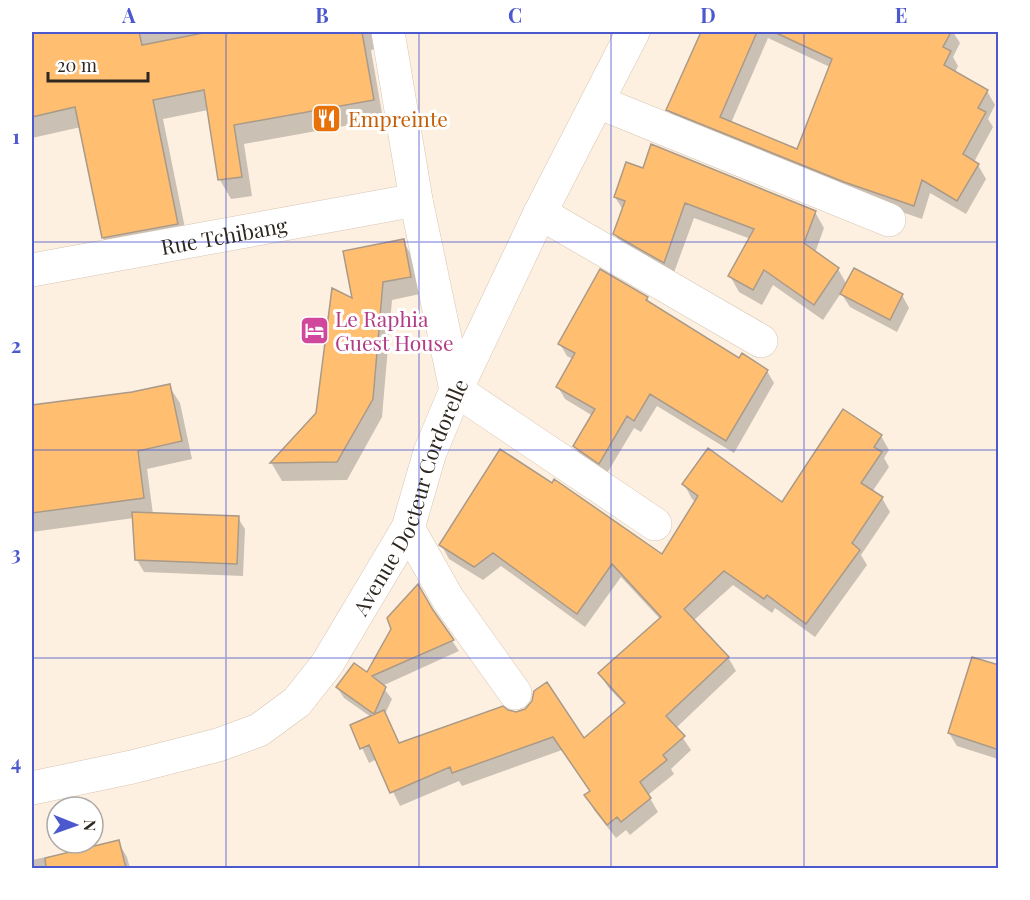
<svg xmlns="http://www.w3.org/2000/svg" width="1030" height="900" viewBox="0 0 1030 900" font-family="'Playfair Display',serif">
  <rect width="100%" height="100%" fill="#fef0e1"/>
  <path fill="#0003" fill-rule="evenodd" d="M62,32H378L380,48L371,50L383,119L244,144L252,196L231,199L220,180L208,110L163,119L188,243L114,257L103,238L81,127L32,138V90L94,77Z
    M702,32H953L960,43L953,57L958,66L955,73L987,91L995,105L988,119L993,127L974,162L978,165L986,179L966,214L930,193L922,219L853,195L676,123L668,109ZM768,38L830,67L798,151L731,123Z
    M643,170L815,212L824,228L815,253L838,269L847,285L902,295L909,308L897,332L850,307L841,293L823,320L773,285L762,305L739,292L730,276L751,239L694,218L672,278L624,249L615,234L623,210L615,197Z
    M403,241L413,258L420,294L392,300L382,417L347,480L282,481L272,464L318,413L354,301Z
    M647,298L651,305L739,360L767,371L774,383L734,453L657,406L641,432L634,428L606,475L582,459L575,446L593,416L565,399L558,387L573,359L567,356L560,344Z
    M169,386L180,403L192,459L147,469L153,514L238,518L245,529L243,576L144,572L137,560L134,518L32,532V407L133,393Z
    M881,436L889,450L884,458L889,467L872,492L882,498L890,512L861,555L867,565L815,637L775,608L772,613L733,585L693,621L728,657L736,671L676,728L691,750L671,769L674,774L648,795L658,812L630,835L626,830L616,838L594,810L586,796L591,792L562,750L462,786L459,781L400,806L377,759L369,763L352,726L371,717L344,698L337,687L368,675L432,611L459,651L382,686L392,699L385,714L400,744L502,708L584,740L625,705L608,687L600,673L661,620L621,577L585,627L501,566L483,580L449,559L441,544L662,556L696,502L692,499L684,484L783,504Z
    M998,667V759L957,746L949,733Z
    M118,842L127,857L130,868H32V860Z
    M657,866H668L669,868H651Z"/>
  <path fill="#ffbe70" stroke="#aa9a88" stroke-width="1.5" d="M32,32H139L142,45L208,32H362L374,100L234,125L242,177L218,180L204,90L153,100L178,224L102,238L75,107L32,117Z
    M701,32H757L720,117L797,149L832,59L774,32H951L943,47L951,51L944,65L988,90L978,108L986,112L963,154L979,164L957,201L922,180L914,206L844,182L666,110Z
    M651,144L816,211L804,243L839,268L814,305L764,270L753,290L728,276L754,229L685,203L664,263L613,234L625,201L614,197L626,162L643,168Z
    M404,239L411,277L383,282L373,399L337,462L270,463L316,413L332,288L352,298L343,251Z
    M854,268L903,294L890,320L840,294Z
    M600,269L648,297L646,300L739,358L742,353L768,370L726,441L650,394L634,421L627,416L599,464L573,446L595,409L556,387L575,353L558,344Z
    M170,384L182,441L138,451L144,498L32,513V405L132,392Z
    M843,409L882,435L874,447L882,452L861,483L883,497L852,543L860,550L806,624L767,595L764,599L724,571L684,609L729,657L666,716L685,736L663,755L667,760L640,782L651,798L621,822L617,817L607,825L584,795L590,791L553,737L452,773L450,767L390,793L369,745L360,749L350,725L384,710L399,743L503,706L508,710L516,712L525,709L532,701L534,691L547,682L584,738L625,703L598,673L661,617L612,564L577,614L493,553L474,567L439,545L500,449L552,483L554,479L662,554L698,496L682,484L708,448L782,502Z
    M132,512L239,516L237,564L135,560Z
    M418,584L433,610L454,640L372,676L386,687L374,714L336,687L354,663L367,672L391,629L387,618Z
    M972,657L999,665V750L948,733Z
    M119,840L126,868H46L45,858Z"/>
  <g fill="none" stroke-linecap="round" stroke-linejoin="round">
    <defs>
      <g id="minor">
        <path d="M388,32L416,200L456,390L655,524"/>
        <path d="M598,102L889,220"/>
        <path d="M540,213L761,341"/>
        <path id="s1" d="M32,270L416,200"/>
        <path d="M408,528L448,599L515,693"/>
        <path id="s2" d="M32,788L132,767L218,745L259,730L297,702L327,664L408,528L430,452L456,390L540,213L633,32"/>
      </g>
    </defs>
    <use href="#minor" stroke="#d6c5b3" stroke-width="34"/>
    <use href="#minor" stroke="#fff" stroke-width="33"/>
  </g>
  <path fill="none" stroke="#4c59ce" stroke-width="1.5" stroke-opacity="0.55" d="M226,32V868M419,32V868M611,32V868M804,32V868M32,242H998M32,450H998M32,658H998"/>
  <defs>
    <symbol id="restaurant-square" viewBox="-11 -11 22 22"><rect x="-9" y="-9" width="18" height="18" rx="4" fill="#e8710a" stroke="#fff"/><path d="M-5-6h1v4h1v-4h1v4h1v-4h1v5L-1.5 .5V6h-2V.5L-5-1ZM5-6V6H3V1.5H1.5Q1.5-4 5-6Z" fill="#fff"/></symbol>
    <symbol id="hotel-square" viewBox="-11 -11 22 22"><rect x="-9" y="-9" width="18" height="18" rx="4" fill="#d1479c" stroke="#fff"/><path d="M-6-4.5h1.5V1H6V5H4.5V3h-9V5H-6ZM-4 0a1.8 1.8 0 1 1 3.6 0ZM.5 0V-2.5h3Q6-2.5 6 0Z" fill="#fff"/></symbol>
  </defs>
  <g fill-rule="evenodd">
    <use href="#restaurant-square" x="310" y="102" width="33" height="33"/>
    <use href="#hotel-square" x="298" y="314" width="33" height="33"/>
  </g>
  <g text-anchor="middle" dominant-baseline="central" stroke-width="6" stroke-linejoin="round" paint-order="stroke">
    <g font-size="21" fill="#c56008" stroke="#fff" text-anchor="start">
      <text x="348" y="118">Empreinte</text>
    </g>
    <g font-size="21" fill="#2f2821" stroke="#fff">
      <text stroke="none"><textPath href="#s1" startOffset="195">Rue Tchibang</textPath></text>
      <text stroke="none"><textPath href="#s2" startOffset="518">Avenue Docteur Cordorelle</textPath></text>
    </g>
    <g font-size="21" fill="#b23c85" stroke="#fff" text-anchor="start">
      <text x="335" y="318">Le Raphia<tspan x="335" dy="24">Guest House</tspan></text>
    </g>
  </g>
  <rect width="1030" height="900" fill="none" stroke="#ffffff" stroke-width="66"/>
  <g transform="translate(75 825) rotate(91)"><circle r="28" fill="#ffffff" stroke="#aca9a6" stroke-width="1.5"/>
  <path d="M0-4.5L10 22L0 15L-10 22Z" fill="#4c59ce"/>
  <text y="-9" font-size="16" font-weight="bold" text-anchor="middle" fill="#2f2821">N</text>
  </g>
  <path d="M48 72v9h100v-9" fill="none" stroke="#2f2821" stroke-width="3"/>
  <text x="57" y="72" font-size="18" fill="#2f2821" stroke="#ffffff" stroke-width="4.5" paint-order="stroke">20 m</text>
  <rect x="33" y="33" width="964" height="834" fill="none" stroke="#4c59ce" stroke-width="2"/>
  <g font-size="20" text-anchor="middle" font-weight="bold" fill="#4c59ce">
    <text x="129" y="23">A</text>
    <text x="322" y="23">B</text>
    <text x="515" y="23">C</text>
    <text x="708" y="23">D</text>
    <text x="901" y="23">E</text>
    <text x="16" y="144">1</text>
    <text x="16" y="353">2</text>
    <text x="16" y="561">3</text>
    <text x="16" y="770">4</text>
  </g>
</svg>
